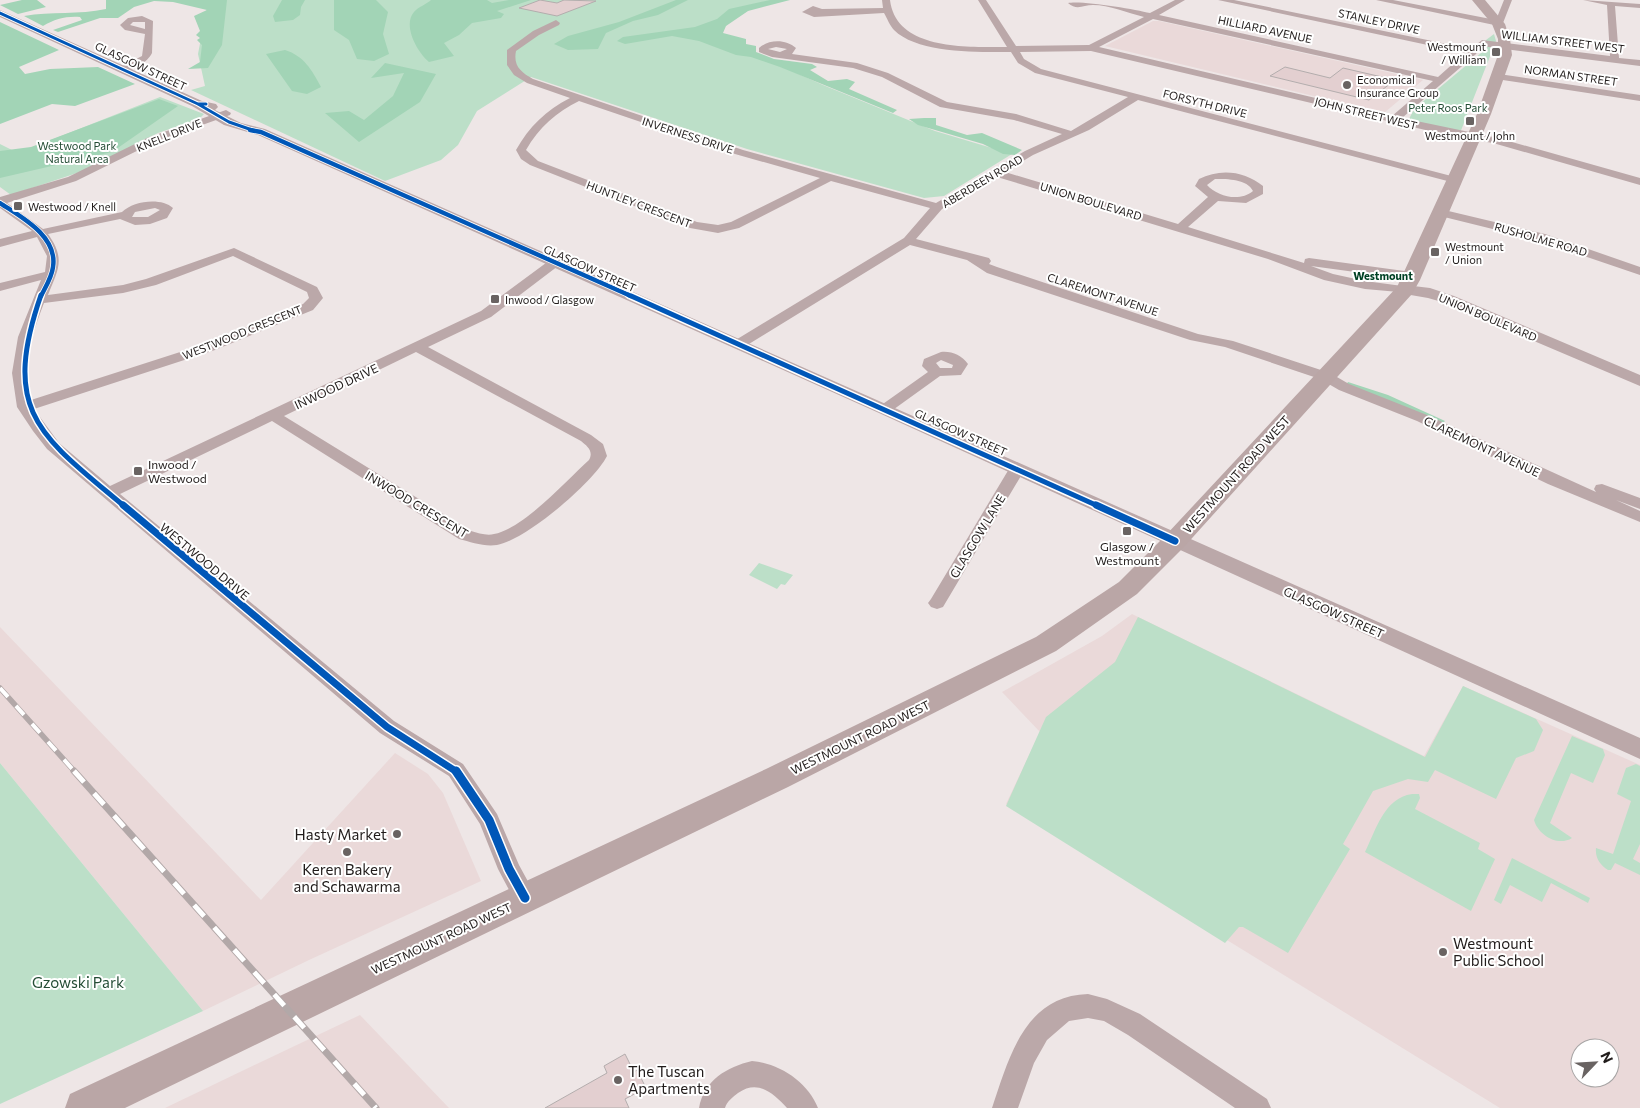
<svg xmlns="http://www.w3.org/2000/svg" width="1640" height="1108" viewBox="0 0 1640 1108" font-family="Commissioner,sans-serif">
  <rect width="100%" height="100%" fill="#eee6e6"/>
  <path fill="#ead9d9" fill-rule="evenodd" d="M1153,21H1159L1423,80L1384,113L1105,46Z
    M1132,614L1424,756L1463,686L1640,765V1108H1500L1006,804L1040,732L1002,692L1102,636ZM1580,1048H1610V1078H1580Z
    M0,627L261,900L395,753L428,774L443,793L481,881L309,960L203,1011L0,763Z
    M360,1015L449,1108H165L263,1061Z"/>
  <path fill="#bcdfc8" d="M166,0H774L754,7L710,34L823,85L935,131L1012,154L944,196L924,198L747,149L531,77L477,111L458,145L441,160L385,181L191,90L205,86L198,54L207,7Z
    M1494,34L1496,41L1460,133L1408,121L1414,109L1487,48L1486,40Z
    M160,97L204,114L199,119L158,133L86,170L11,195L0,187V144L18,153Z
    M759,563L793,575L785,585L781,584L777,589L749,575Z
    M1138,617L1425,757L1463,686L1536,719L1543,730L1534,751L1516,758L1496,799L1435,770L1428,782L1408,779L1373,791L1343,844L1350,849L1288,953L1243,927H1239L1225,943L1006,806L1046,717L1115,662Z
    M1572,736L1603,749L1605,755L1593,783L1571,773L1550,823L1572,838C1558,847 1538,835 1534,820Z
    M0,763L203,1011L0,1104Z
    M1636,764L1640,766V844L1633,859L1640,863V875L1615,863L1611,870H1608C1600,865 1595,858 1596,848L1613,854L1631,801L1617,794L1626,768Z
    M1412,794H1419L1420,798L1415,809L1480,843L1478,849L1495,859L1471,911L1365,852C1376,830 1384,798 1412,794Z
    M1512,858L1590,898L1588,903L1551,883L1542,902L1510,885L1501,904L1494,900Z"/>
  <path fill="#a2d4b6" d="M22,0H37L46,7L18,14L0,5Z
    M106,0H227L222,45L208,68L188,69L200,62L202,45L197,40L200,38L196,35L200,31L194,16L207,10L173,2L154,1L134,7L118,18H100L58,32L53,30L82,20L80,17C66,16 55,19 43,26L24,16C51,11 79,15 106,9Z
    M282,0H305L301,7L300,15L293,20L275,22L273,16Z
    M334,0H376L388,12L383,34L389,54L374,61L357,59L349,40L334,30Z
    M431,0H487L492,3L509,0H531L497,11L504,14L501,18L472,23L459,35L444,43L454,56L429,62C418,53 402,26 414,12C418,7 427,4 431,0Z
    M676,0H688L658,15L633,21L606,33L598,49L568,50L554,44L568,36L619,22Z
    M770,0H790L748,11L726,26L723,33L746,39V44L756,46V52L774,59L812,64L817,67L810,70L828,81L847,79L855,82L849,89L897,110L893,113L780,67L751,57L736,55L699,41L672,36L625,44L617,41L623,37L695,27L717,19L729,9Z
    M0,22L59,50L19,67L25,74L50,69L98,67L135,84L75,106L52,104L0,124Z
    M285,50C304,56 312,70 321,87L307,94L292,91L266,54Z
    M385,63L436,74L420,102L359,142L325,113L349,111L364,120L393,96L404,73L371,78Z
    M159,99L178,106L112,152L0,178V151L31,147Z
    M924,118H936V125L967,135L982,133L1022,150L1015,155L1003,154L983,144L918,125L909,119Z
    M1348,382L1388,395L1445,421L1442,424L1346,385Z"/>
  <path fill="#e3cfd0" stroke="#b3adad" d="M540,0L557,3L564,0L596,1L557,16L519,8Z
    M1285,67L1330,78L1343,68L1395,80L1369,100L1270,76Z
    M625,1054L634,1072L637,1070L646,1088L625,1099L629,1108H545L607,1073L604,1066Z"/>
  <g fill="none" stroke-linecap="round" stroke-linejoin="round">
    <path fill="#bba8a9" fill-rule="evenodd" d="M882,0H890C896,51 969,47 1007,47L978,0H986L1016,46L1089,45L1144,17C1128,13 1109,5 1093,5C1083,5 1077,11 1068,3C1080,0 1134,9 1150,13L1175,0H1185L1159,15L1438,77L1465,53L1218,0H1234L1471,49L1482,40L1610,56L1607,5L1583,0L1640,4V8L1615,6L1619,58L1640,60V66L1481,46L1476,54L1402,118L1498,138L1640,178V185L1493,143L1455,137L1091,51L1020,52L1024,59L1041,69L1459,178V182L1455,183L1138,100L1089,130L1033,155L1005,172L1178,224L1208,197L1195,186L1199,179C1220,168 1245,171 1263,186V194L1246,203L1218,201L1188,227L1304,263L1305,259L1309,258L1419,273L1420,276L1419,279L1414,280L1311,266L1333,274L1365,281L1410,287L1412,290L1410,293L1365,289L1324,280L1268,259L997,177L942,209L916,239L989,258L991,261L989,264L997,267L1198,334L1233,341L1330,373L1349,384L1427,415L1596,492L1594,489L1596,485L1602,484L1640,498V509L1616,500L1640,511V522L1548,484L1417,421L1339,390L1320,379L1225,347L1190,340L987,273L967,260L910,245L744,347H734L732,344L734,341L904,238L930,208L831,181L739,228L718,233L690,228L530,165L521,159L516,150C529,127 546,110 570,98L527,83L514,75L507,65V50L533,31L556,20L560,23L559,25L539,35L516,51C513,66 521,72 533,79L743,150L936,203L1025,151L1062,134L1014,120L940,107L882,77L853,68L772,57L759,52V48C769,39 786,39 796,48L792,54L857,63L888,73L947,102L1016,114L1071,131L1128,97L1035,73L1018,63L1011,52C979,52 918,54 894,30C890,26 887,18 884,13L814,17L802,12L813,6L822,9L883,8ZM1153,19L1433,81L1392,116L1099,47ZM776,47L787,49L780,52L768,49ZM579,101L735,154L820,178L731,222L718,225L697,222L538,161L526,150C539,127 557,112 579,101ZM1215,179C1228,179 1247,179 1253,191C1240,202 1218,197 1207,185Z
      M1376,0H1393L1496,20L1504,0H1512L1503,23L1499,26Z
      M142,16L153,21L152,53C147,63 131,73 120,71V67L142,56L145,34L125,30L120,25L128,18ZM133,22H145V29L130,25Z
      M1499,74L1640,95V101L1496,79L1494,77Z
      M226,110L231,113L230,115L155,142L76,181L7,203L43,229L122,212C133,201 161,197 173,208L167,218L150,224L135,225L120,219L48,234C66,259 58,270 48,295L123,285L146,279L234,248L317,287L323,298L313,310L215,350L34,409L59,443L110,486L481,311L550,260H558L560,263L558,266L491,317L428,347L591,435L603,444L607,456C594,482 526,540 497,545C484,547 471,542 459,539L272,421L120,494L394,721L463,764L497,814L519,865L537,898L533,905L525,908L517,905L498,869L480,824L449,776L380,733L47,449L33,431L17,407L12,373L18,337L41,280L0,291V283L45,272L47,256L37,237L0,247V239L32,231L0,208V197L68,177L147,138ZM155,208L160,210L148,217H132L135,212ZM233,256L307,292L309,298L303,304L205,344L31,400C21,367 32,334 44,303L123,293L156,285ZM416,352L581,441C587,446 594,451 589,460C567,480 523,529 494,534C487,536 478,533 471,531L284,416Z
      M1440,209L1545,234L1640,267V275L1537,240L1436,215L1434,213Z
      M941,352C952,351 961,355 968,364L961,375L940,376L890,412H880L877,409L880,406L928,372L922,366L924,359ZM941,360L953,365L952,368H940L936,363Z
      M1017,464L1025,469L943,607L937,609L931,607L928,603L931,599L1009,469Z
      M1088,994L1107,999L1140,1014L1267,1099L1271,1108H1235L1128,1035L1104,1021L1088,1018L1069,1021L1047,1040L1034,1063L1018,1108H992C1009,1058 1024,996 1088,994Z
      M752,1061C779,1063 808,1082 818,1108H787C773,1093 758,1079 738,1093C733,1097 727,1101 725,1108H699C704,1080 727,1067 752,1061Z"/>
    <path fill="#bba8a9" fill-rule="evenodd" d="M0,10L202,101L216,104L218,107L215,110L241,123L265,129L1640,738V759L879,413L258,135L224,125L192,106L0,17Z
      M1405,285L1430,288L1454,296L1640,375V386L1442,302L1428,298L1399,293L1397,290L1399,287Z"/>
    <path fill="#baa6a6" fill-rule="evenodd" d="M1472,0H1485L1505,24L1510,39L1512,55L1491,114L1420,280L1412,294L1184,547L1137,594L1056,651L788,787L125,1108H65L70,1094L766,769L1036,637L1119,582L1166,535L1397,287L1477,114L1498,55V39L1492,24Z"/>
    <defs>
      <path id="rail-far1" d="M0,688L75,772"/>
      <path id="rail" d="M74,771L376,1108"/>
    </defs>
    <use href="#rail-far1" stroke="#b2a8a8" stroke-width="5.5"/>
    <use href="#rail" stroke="#b2a8a8" stroke-width="7"/>
    <use href="#rail-far1" stroke="#fff" stroke-width="4" stroke-dasharray="12" stroke-linecap="butt"/>
    <use href="#rail" stroke="#fff" stroke-width="5" stroke-dasharray="15" stroke-linecap="butt"/>
    <defs>
      <path id="cycleway-far4" d="M0,13L198,104H206
        M198,104L229,122L255,131"/>
      <path id="cycleway-far3" d="M250,130L261,132L631,296
        M0,203C21,217 58,236 53,267C52,277 45,288 41,296"/>
      <path id="cycleway-far2" d="M41,295C0,413 41,436 124,506
        M629,295L1098,506"/>
      <path id="cycleway-far1" d="M123,505L387,727L457,772
        M1096,505L1175,541"/>
      <path id="cycleway" d="M456,771L489,820L509,869L525,898"/>
    </defs>
    <use href="#cycleway-far4" stroke="#fff" stroke-width="5"/>
    <use href="#cycleway-far3" stroke="#fff" stroke-width="6"/>
    <use href="#cycleway-far2" stroke="#fff" stroke-width="8"/>
    <use href="#cycleway-far1" stroke="#fff" stroke-width="10"/>
    <use href="#cycleway" stroke="#fff" stroke-width="12"/>
    <use href="#cycleway-far4" stroke="#0057b8" stroke-width="3"/>
    <use href="#cycleway-far3" stroke="#0057b8" stroke-width="4.5"/>
    <use href="#cycleway-far2" stroke="#0057b8" stroke-width="5"/>
    <use href="#cycleway-far1" stroke="#0057b8" stroke-width="7"/>
    <use href="#cycleway" stroke="#0057b8" stroke-width="9"/>
  </g>
  <g fill="#696362" stroke="#fff" stroke-width="2">
    <rect x="1491" y="47" width="10" height="10" rx="2.5"/>
    <circle cx="1347" cy="85" r="5"/>
    <rect x="1465" y="116" width="10" height="10" rx="2.5"/>
    <rect x="13" y="201" width="10" height="10" rx="2.5"/>
    <rect x="1430" y="247" width="10" height="10" rx="2.5"/>
    <rect x="490" y="294" width="10" height="10" rx="2.5"/>
    <rect x="133" y="466" width="10" height="10" rx="2.5"/>
    <rect x="1122" y="526" width="10" height="10" rx="2.5"/>
    <circle cx="397" cy="834" r="5"/>
    <circle cx="347" cy="852" r="5"/>
    <circle cx="1443" cy="952" r="5"/>
    <circle cx="618" cy="1080" r="5"/>
  </g>
  <g text-anchor="middle" dominant-baseline="central" stroke-width="4" stroke-linejoin="round" paint-order="stroke">
    <g font-size="11" fill="#211c1b" stroke="#fff">
      <text transform="translate(1379 21) rotate(12)">STANLEY DRIVE</text>
      <text transform="translate(1265 29) rotate(12)">HILLIARD AVENUE</text>
      <text transform="translate(1563 41) rotate(7)">WILLIAM STREET WEST</text>
      <text transform="translate(141 66) rotate(25)">GLASGOW STREET</text>
      <text transform="translate(1571 75) rotate(8)">NORMAN STREET</text>
      <text transform="translate(1205 103) rotate(14)">FORSYTH DRIVE</text>
      <text transform="translate(1366 113) rotate(14)">JOHN STREET WEST</text>
      <text transform="translate(169 135) rotate(-22)">KNELL DRIVE</text>
      <text transform="translate(688 135) rotate(18)">INVERNESS DRIVE</text>
      <text transform="translate(982 181) rotate(-31)">ABERDEEN ROAD</text>
      <text transform="translate(1091 201) rotate(17)">UNION BOULEVARD</text>
      <text transform="translate(639 204) rotate(21)">HUNTLEY CRESCENT</text>
      <text transform="translate(1541 239) rotate(16)">RUSHOLME ROAD</text>
      <text transform="translate(590 268) rotate(24)">GLASGOW STREET</text>
      <text transform="translate(1103 294) rotate(18)">CLAREMONT AVENUE</text>
      <text transform="translate(1488 317) rotate(23)">UNION BOULEVARD</text>
      <text transform="translate(242 332) rotate(-22)">WESTWOOD CRESCENT</text>
      <text transform="translate(961 432) rotate(24)">GLASGOW STREET</text>
    </g>
    <g font-size="11" fill="#211c1b" stroke="#fff" text-anchor="start">
      <text x="1486" y="46" text-anchor="end">Westmount<tspan x="1486" dy="13">/ William</tspan></text>
      <text x="1357" y="79">Economical<tspan x="1357" dy="13">Insurance Group</tspan></text>
      <text x="1470" y="135" text-anchor="middle">Westmount / John</text>
      <text x="28" y="206">Westwood / Knell</text>
      <text x="1445" y="246">Westmount<tspan x="1445" dy="13">/ Union</tspan></text>
      <text x="505" y="299">Inwood / Glasgow</text>
    </g>
    <g font-size="11" fill="#234c34" stroke="#fff">
      <text x="1448" y="107">Peter Roos Park</text>
      <text x="77" y="145">Westwood Park<tspan x="77" dy="13">Natural Area</tspan></text>
    </g>
    <g font-size="11" font-weight="bold" fill="#004124" stroke="#fff">
      <text x="1383" y="275">Westmount</text>
    </g>
    <g font-size="12" fill="#211c1b" stroke="#fff">
      <text transform="translate(336 386) rotate(-25)">INWOOD DRIVE</text>
      <text transform="translate(1482 446) rotate(25)">CLAREMONT AVENUE</text>
      <text transform="translate(1236 474) rotate(-48)">WESTMOUNT ROAD WEST</text>
      <text transform="translate(417 504) rotate(31)">INWOOD CRESCENT</text>
      <text transform="translate(977 536) rotate(-59)">GLASGOW LANE</text>
      <text transform="translate(205 561) rotate(40)">WESTWOOD DRIVE</text>
      <text transform="translate(1334 612) rotate(24)">GLASGOW STREET</text>
      <text transform="translate(860 737) rotate(-26)">WESTMOUNT ROAD WEST</text>
      <text transform="translate(441 938) rotate(-25)">WESTMOUNT ROAD WEST</text>
    </g>
    <g font-size="12" fill="#211c1b" stroke="#fff" text-anchor="start">
      <text x="148" y="464">Inwood /<tspan x="148" dy="14">Westwood</tspan></text>
      <text x="1127" y="546" text-anchor="middle">Glasgow /<tspan x="1127" dy="14">Westmount</tspan></text>
    </g>
    <g font-size="15" fill="#211c1b" stroke="#fff" text-anchor="start">
      <text x="387" y="834" text-anchor="end">Hasty Market</text>
      <text x="347" y="869" text-anchor="middle">Keren Bakery<tspan x="347" dy="17">and Schawarma</tspan></text>
      <text x="1453" y="943">Westmount<tspan x="1453" dy="17">Public School</tspan></text>
      <text x="628" y="1071">The Tuscan<tspan x="628" dy="17">Apartments</tspan></text>
    </g>
    <g font-size="15" fill="#234c34" stroke="#fff">
      <text x="78" y="982">Gzowski Park</text>
    </g>
  </g>
  <g transform="translate(1595 1063) rotate(65)"><circle r="24" fill="#ffffff" stroke="#a6a4a4"/>
  <path d="M0-4L9 19L0 12L-9 19Z" fill="#696362"/>
  <text y="-8" font-size="14" font-weight="bold" text-anchor="middle" fill="#211c1b">N</text>
  </g>
</svg>
